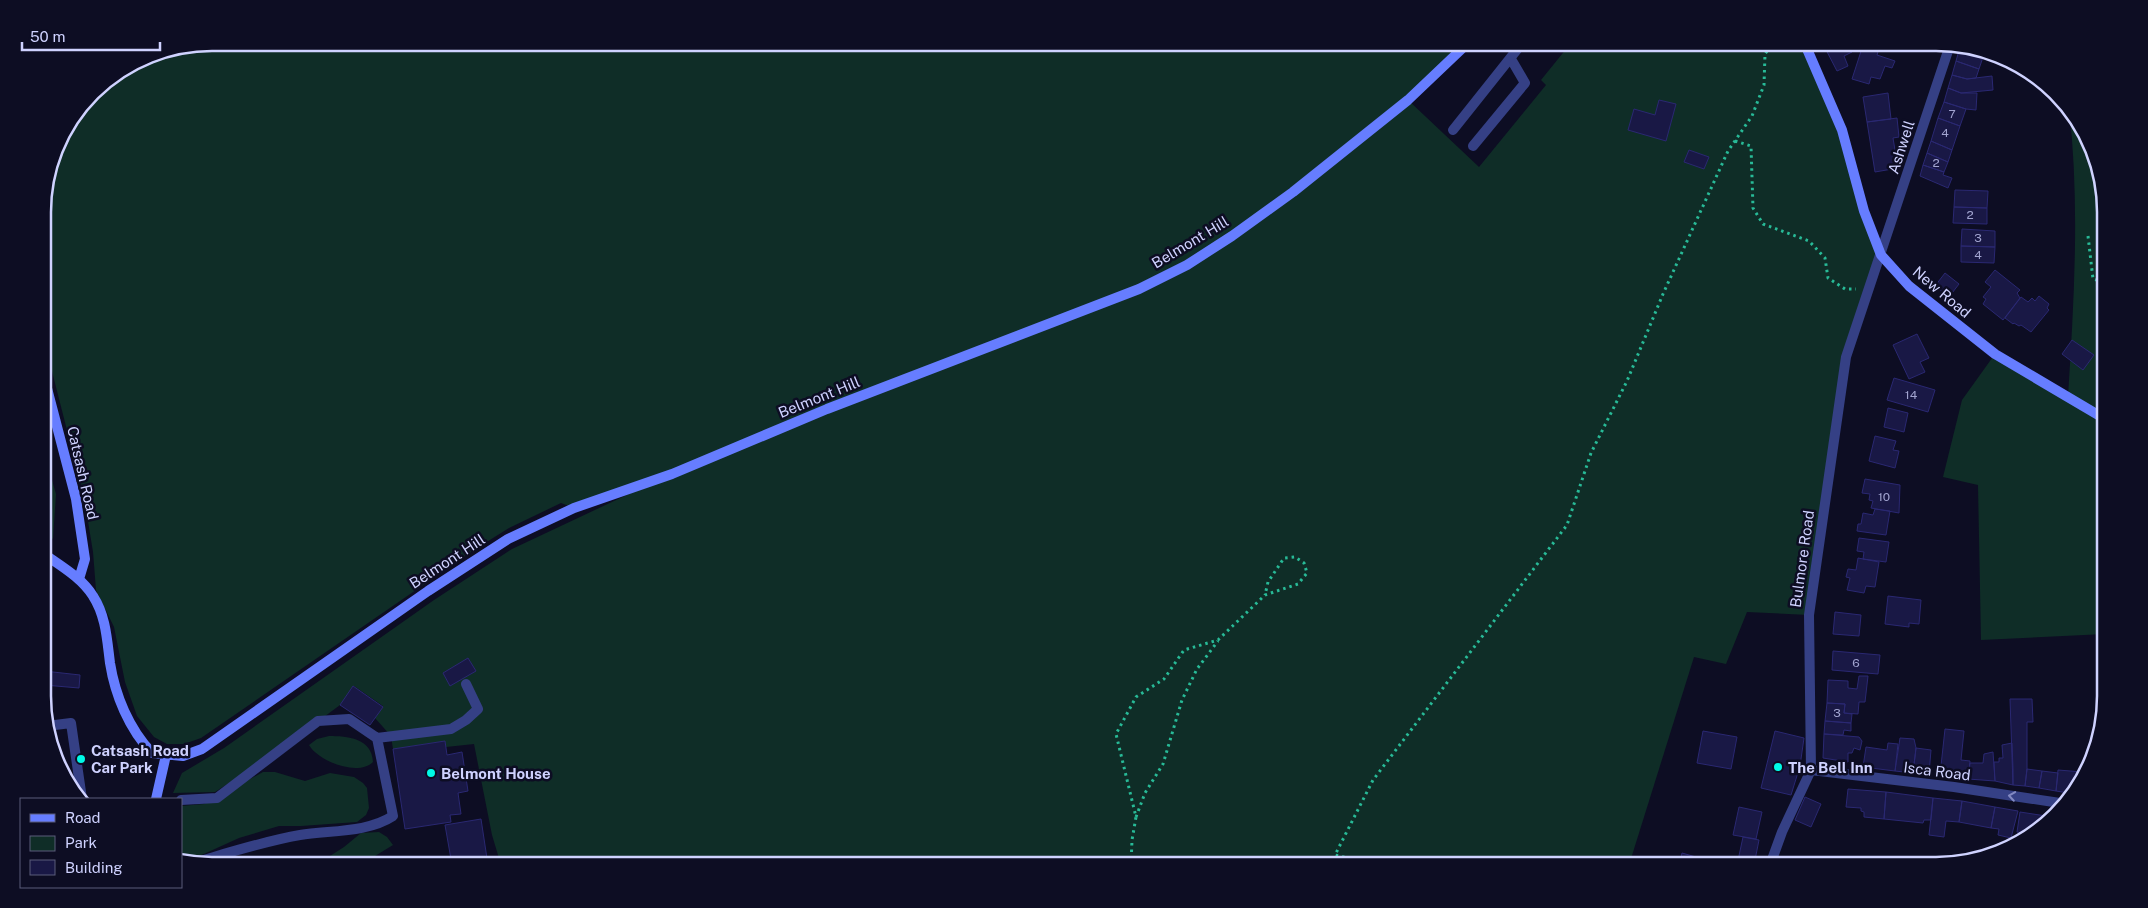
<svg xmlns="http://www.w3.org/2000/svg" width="2148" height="908" viewBox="0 0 2148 908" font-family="'Public Sans',sans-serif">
  <rect width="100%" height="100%" fill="#0d0d23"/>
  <path fill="#0f2d27" d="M1469,42L1408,100L1479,167L1546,85L1541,80L1571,43H1804L1808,46L1881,255L1846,357L1809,615L1747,612L1726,664L1694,657L1629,865H501L492,835L474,744L446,747L445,741L393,749L391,736L375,718L383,706L354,686L340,705L277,752L215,792L173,793L182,773L224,748L434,600L512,549L665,477L574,508L561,503L509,528L477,548L201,738L184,744H167L154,737L137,716L125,682L114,627L96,590L93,552L84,497L43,336V201L60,137L100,85L148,55L212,43Z
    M2069,108L2104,190L2105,634L1981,640L1978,485L1943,477L1962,400L1995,354L2068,397C2074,301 2080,204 2069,108Z
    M43,449L56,494L53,539L44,532Z
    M329,736C347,736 372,738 373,762C358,777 318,761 309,745L317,739Z
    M263,772H275L305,781L330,773L354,777L363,783L367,788L369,808L366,815L357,822L301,826H279L239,838L195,858L186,860L181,857V806L204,804Z
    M379,832L387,837L393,845L362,864L319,863L344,847L361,833Z"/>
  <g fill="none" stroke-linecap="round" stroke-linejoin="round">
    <path stroke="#092a46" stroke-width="5.5" d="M619,42H626"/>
  </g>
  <path fill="#191845" stroke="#2a2872" d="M1825,42H1847L1852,52L1844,56L1848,66L1837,71L1823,44Z
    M1864,42H1881L1877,55L1895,61L1892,68L1885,66L1880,79L1871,77L1869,84L1852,79Z
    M1960,47L1975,50L1974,54L1983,57L1979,69L1956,61Z
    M1956,61L1979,69L1976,78L1967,79L1952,75Z
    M1952,75L1967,79L1992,76L1993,90L1961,93L1948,88Z
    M1948,88L1961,93H1977L1976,110L1966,109L1944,102Z
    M1888,93L1891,119L1867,122L1863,97Z
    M1659,100L1676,104L1666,141L1628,130L1634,109L1655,115Z
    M1944,102L1966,109L1960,126L1938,118Z
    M1897,118L1899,137L1893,138L1898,168L1875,172L1867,122Z
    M1938,118L1960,126L1952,150L1931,141Z
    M1931,141L1952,150L1948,162L1927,153Z
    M1689,150L1709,157L1704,169L1684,162Z
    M1927,153L1948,162L1944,172L1923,165Z
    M1923,165L1944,172L1943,175L1952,178L1948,188L1920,176Z
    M1955,190L1988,191L1987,208L1954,207Z
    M1954,207L1987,208V224L1953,223Z
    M1962,229L1995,231V247L1961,246Z
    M1961,246L1995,247L1994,263L1961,262Z
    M1995,270L2020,290L2017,293L2020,298L2003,320L1983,304L1986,299L1983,297L1991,287L1985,282Z
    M1945,273L1959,284L1949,297L1935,286Z
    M2039,296L2049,304L2047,308L2049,310L2031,332L2021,325L2019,326L2014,323L2013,324L2005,318L2021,297L2028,302L2032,298L2035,301Z
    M1917,334L1929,358L1920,362L1925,372L1909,379L1893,345Z
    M2072,340L2094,355L2083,370L2062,354Z
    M1894,378L1935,390L1928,412L1887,400Z
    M1888,408L1908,413L1904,432L1884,427Z
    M1875,436L1896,441L1893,450L1899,451L1895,468L1869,461Z
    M1865,479L1900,485L1899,513L1871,508L1873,501L1869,500L1870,494L1862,493Z
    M1875,509L1890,511L1886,535L1857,531L1858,524H1861L1863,513L1873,515Z
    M1859,538L1889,542L1886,562L1863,559L1864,552L1857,551Z
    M1858,558L1879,562L1875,587L1866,586L1864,593L1847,590L1850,578L1846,577L1848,569L1856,570Z
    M1888,596L1921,600L1919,624L1909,623V627L1885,624Z
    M1835,612L1861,615L1859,636L1833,634Z
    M1833,651L1880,655L1878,674L1832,670Z
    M468,658L476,671L450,686L443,673Z
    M44,671L80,675L79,688L44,685Z
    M1859,676H1868L1865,702H1859L1858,714L1844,713L1845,704L1827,703L1828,680L1848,681V688L1857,689Z
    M353,686L383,707L370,725L340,705Z
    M2010,699H2032L2033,722H2027V769L2025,786L2013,785Z
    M1827,703L1845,704L1844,713L1852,714L1851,723L1825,721Z
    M1825,721L1851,723V731L1844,730L1843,735L1824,734Z
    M1945,729L1964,731L1961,760L1970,761L1968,779L1940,775Z
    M1703,731L1737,737L1731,769L1697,763Z
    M1775,731L1804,738L1800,766L1791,795L1761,788Z
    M1824,734L1859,737L1862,741L1860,750L1854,748L1852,753H1848V762L1823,758Z
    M1900,738L1914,739L1916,748L1913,773L1895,771Z
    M445,741L447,755L462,752L468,791L458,793L461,814L450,815L451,822L405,829L393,749Z
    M1888,743L1898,744L1895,771L1863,767L1866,747L1887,750Z
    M2012,743L2013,769V785L1995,781L1994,762H1999V758H2003L2002,745Z
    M1916,748L1931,750L1929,774L1913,773Z
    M1993,752L1995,781L1968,779L1970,763H1983L1984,754Z
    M2085,759H2093L2083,773V772Z
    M2027,769L2042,771L2039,788L2025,786Z
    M2058,770L2083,772V773L2068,793L2056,791Z
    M2042,771L2058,773L2056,791L2039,788Z
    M1848,789L1886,792L1884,819L1864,817V812L1861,811V808L1846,807Z
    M1886,792L1933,798L1931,820H1924L1923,823L1884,819Z
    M1805,797L1821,804L1811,827L1795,820Z
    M1933,798L1962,801L1959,822L1946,821L1944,837L1929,835Z
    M1962,801L1995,807L1991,828L1959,822Z
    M1739,807L1762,812L1756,839L1733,835Z
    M1995,807L2018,811L2011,838L1998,835L1999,829L1991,828Z
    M2020,812L2046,816L2045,823L2039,831L2026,837L2027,834L2017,832Z
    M481,819L488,865H452L445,825Z
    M1743,837L1759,840L1754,865H1737Z
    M1682,853L1717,863V865H1679Z"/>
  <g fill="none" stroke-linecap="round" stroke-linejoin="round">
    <path stroke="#28ba97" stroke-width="3" stroke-dasharray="2.5 4" stroke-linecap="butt" d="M1735,141L1751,146L1753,208L1763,224L1809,241L1825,258L1828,278L1845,289H1856
      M2088,236L2093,279L2104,282
      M1136,817L1145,793L1163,764L1182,700L1197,669L1218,641
      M1131,865L1132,840L1136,817L1116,734L1136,697L1164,679L1184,650L1218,640L1265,595L1298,584L1307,573L1304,563L1295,557L1284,558L1268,582L1265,595
      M1376,865L1335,855L1373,780L1567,525L1591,453L1627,381L1663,294L1728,151L1752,116L1764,85L1765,54L1774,42"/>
    <path stroke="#354085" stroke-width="10" d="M1453,130L1523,42
      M1473,146L1525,83L1511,59
      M47,726L71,723L82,799
      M377,738L451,729L466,720L478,709L466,684
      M181,800L217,798L318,721L349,719L377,738L393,816C367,833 330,830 300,835C265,841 231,852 197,862"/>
    <path stroke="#354085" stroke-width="10" d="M1811,770L1954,787L2060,803
      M1770,865L1782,832L1811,770L1809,615L1846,357L1949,48"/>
    <path stroke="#667dff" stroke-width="10" d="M1804,42L1842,130L1864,211L1881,255L1909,286L1995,354L2105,419
      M43,373L76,499L85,559L79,579
      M44,554C61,566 82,578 93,596C106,616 107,640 110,663C115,695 129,729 152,753L183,756L202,749L428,591L508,539L574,508L672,474L827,409L1139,289L1187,265L1232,236L1293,192L1408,100L1469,42
      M156,799L166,755"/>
  </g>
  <defs><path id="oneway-chevron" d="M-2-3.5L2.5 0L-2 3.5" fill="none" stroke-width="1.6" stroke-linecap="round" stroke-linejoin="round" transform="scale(1.25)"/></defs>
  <use stroke="#8289c2" href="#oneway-chevron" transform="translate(2012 796) rotate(-171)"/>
  <g fill="#00fae7" stroke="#0d0d23" stroke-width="2">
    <circle cx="81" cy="759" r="5"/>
    <circle cx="1778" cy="767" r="5"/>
    <circle cx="431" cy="773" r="5"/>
  </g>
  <g text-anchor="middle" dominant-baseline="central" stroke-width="5" stroke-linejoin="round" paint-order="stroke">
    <g font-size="12" fill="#a2a4d0">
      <text x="1952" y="114">7</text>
      <text x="1945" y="133">4</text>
      <text x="1936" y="163">2</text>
      <text x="1970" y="215">2</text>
      <text x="1978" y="238">3</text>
      <text x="1978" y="255">4</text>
      <text x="1911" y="395">14</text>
      <text x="1884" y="497">10</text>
      <text x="1856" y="663">6</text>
      <text x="1837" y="713">3</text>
    </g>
    <g font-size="15" fill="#cfd2ff" stroke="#0d0d23">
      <text transform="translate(1901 147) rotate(-72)">Ashwell</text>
      <text transform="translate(1190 242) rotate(-31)">Belmont Hill</text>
      <text transform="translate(1942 292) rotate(40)">New Road</text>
      <text transform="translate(819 397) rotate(-22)">Belmont Hill</text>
      <text transform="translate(83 473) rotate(77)">Catsash Road</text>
      <text transform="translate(1802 559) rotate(-82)">Bulmore Road</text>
      <text transform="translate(447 561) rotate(-33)">Belmont Hill</text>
      <text transform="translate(1937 771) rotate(7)">Isca Road</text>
    </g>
    <g font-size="15" font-weight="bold" fill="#cfd2ff" stroke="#0d0d23" text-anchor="start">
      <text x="91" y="750">Catsash Road<tspan x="91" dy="17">Car Park</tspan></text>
      <text x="1788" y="767">The Bell Inn</text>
      <text x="441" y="773">Belmont House</text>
    </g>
  </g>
  <path d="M0 0H2148V908H0ZM212 51H1936A161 161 0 0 1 2097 212V696A161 161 0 0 1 1936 857H212A161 161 0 0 1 51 696V212A161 161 0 0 1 212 51Z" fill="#0d0d23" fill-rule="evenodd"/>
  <path fill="none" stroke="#cfd2ff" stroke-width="2.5" d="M212 51H1936A161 161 0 0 1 2097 212V696A161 161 0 0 1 1936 857H212A161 161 0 0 1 51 696V212A161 161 0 0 1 212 51Z"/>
  <rect x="20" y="798" width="162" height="90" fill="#0d0d23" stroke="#5b5c7b"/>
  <rect x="30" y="814" width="25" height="8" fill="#667dff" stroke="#5b5c7b"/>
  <text x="65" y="823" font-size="15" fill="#cfd2ff">Road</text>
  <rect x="30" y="836" width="25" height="15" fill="#0f2d27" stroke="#5b5c7b"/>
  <text x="65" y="848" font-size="15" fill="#cfd2ff">Park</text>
  <rect x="30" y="860" width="25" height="15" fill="#191845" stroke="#5b5c7b"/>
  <text x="65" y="873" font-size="15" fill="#cfd2ff">Building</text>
  <path d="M22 42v8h138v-8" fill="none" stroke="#cfd2ff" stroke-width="2.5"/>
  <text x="30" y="42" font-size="15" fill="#cfd2ff" stroke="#0d0d23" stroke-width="4" paint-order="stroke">50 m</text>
</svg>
